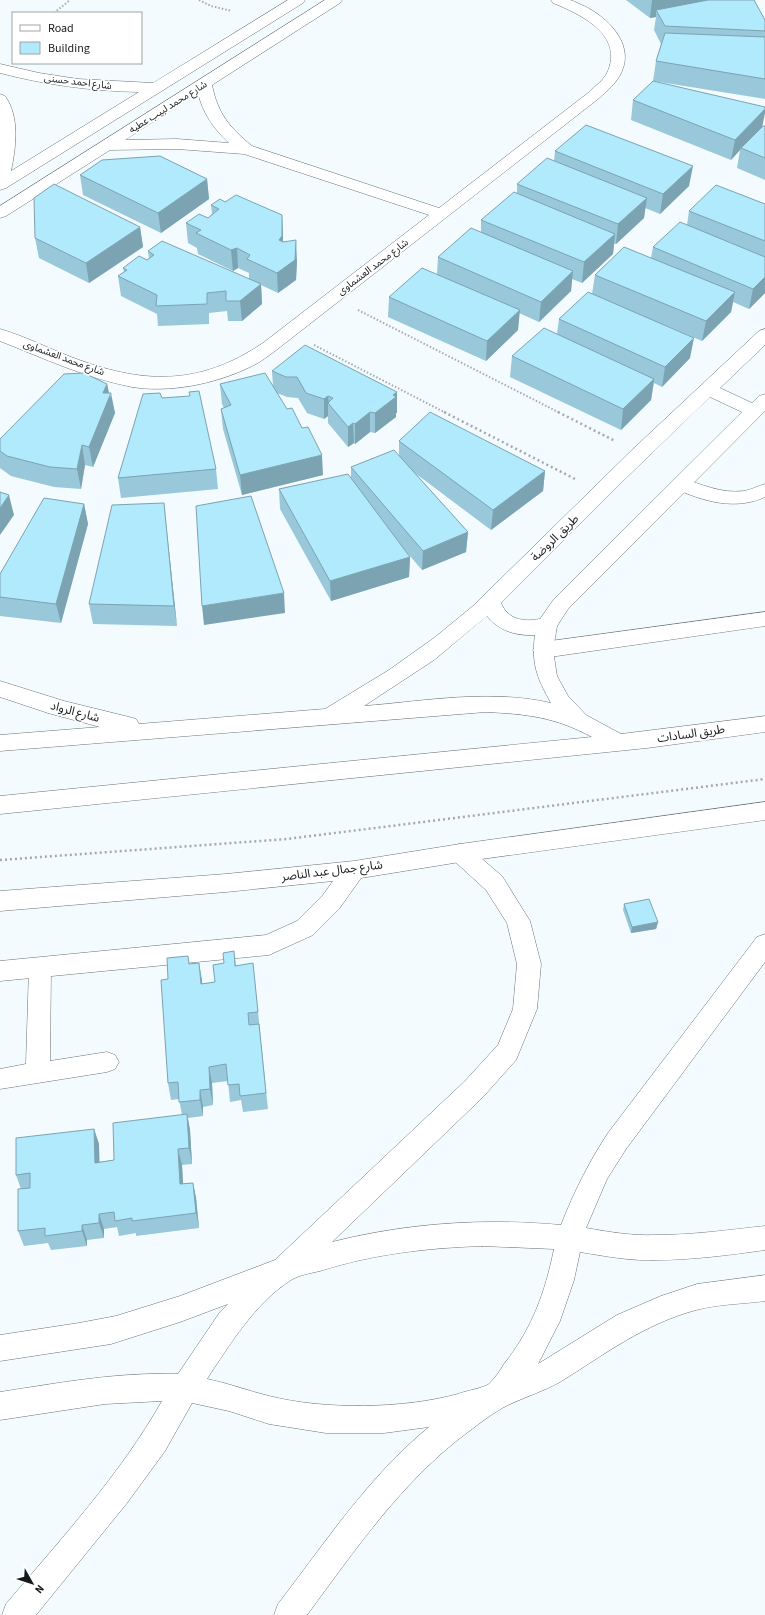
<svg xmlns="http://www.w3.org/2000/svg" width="765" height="1615" viewBox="0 0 765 1615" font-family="'Source Sans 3','Noto Sans Arabic',sans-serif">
  <rect width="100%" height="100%" fill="#f3fbfe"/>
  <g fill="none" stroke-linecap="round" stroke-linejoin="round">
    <defs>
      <path id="lane" d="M680,478C702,484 721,494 744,491C751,490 758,486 765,484V497C735,511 702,501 674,488L671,484L674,480Z
        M40,958L48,961L51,968L50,1061L107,1052L115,1055L119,1062L115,1069L107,1072L0,1089V1069L26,1064L29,968L32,961Z"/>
      <path id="street" d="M288,0H305L303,3L6,188L0,190V94L5,96C20,117 16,147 11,171L139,92C92,91 46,85 0,73V64L39,73L78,79L153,83Z
        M325,0H342L340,3L212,85C218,114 229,127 252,146L439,208L588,93C595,86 603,81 607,73C625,35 580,14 553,3L551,0C557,0 564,0 570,0C574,1 579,4 584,6C607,17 634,43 622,71C617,83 607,91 598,99L275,351C267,357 259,363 250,367C215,384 170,393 132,387C86,378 43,358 0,341V329C24,336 48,348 71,357C142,384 198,387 263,343L429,215L244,154L177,149L110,150L6,216L0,218V206ZM198,93C203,114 214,129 229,143L177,139L125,140Z
        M765,612V626L543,658L536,655L533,650L536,645L543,642Z
        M460,844L468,847L502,876L530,921L541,964L537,1009L516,1060L483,1097L332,1242C407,1223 484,1218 561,1225C574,1192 589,1162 608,1133L757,937L765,934V962L626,1149L607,1179L586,1228C609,1232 632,1236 656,1235C692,1235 729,1230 765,1226V1250C729,1255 692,1260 655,1260C630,1261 605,1256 580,1252L574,1280L560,1321L538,1364L617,1315L661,1296L697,1284L765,1275V1301C743,1304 718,1304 696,1310C644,1324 605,1354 560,1382C544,1391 525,1397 508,1405C494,1412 480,1423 468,1432C402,1481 355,1550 307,1615H274L278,1604C325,1543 369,1476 429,1427L384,1433H326L269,1424L229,1411L192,1403L165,1451L127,1503L36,1615H2L6,1604C61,1539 120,1475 162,1401L105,1404L0,1420V1392C59,1383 118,1372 178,1374L220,1312L228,1304L180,1322L111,1344L0,1361V1335L79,1323L116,1316L180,1296L275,1260L465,1081L498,1045L513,1009L517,964L507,923L486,890L452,859L449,853L452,847ZM482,1246L554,1249C545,1293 532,1329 504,1364C500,1371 495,1378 489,1384C484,1388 465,1391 458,1394C403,1409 324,1410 269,1396C248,1391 228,1383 207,1379C230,1344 255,1303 291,1280C299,1275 311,1273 320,1271C373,1254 427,1248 482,1246Z"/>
      <path id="secondary" d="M765,329V345L720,388L752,403L759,396L765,394V411L568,609L557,626L553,650L557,676L568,696L586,715L621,734L765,716V732L647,748L0,814V796L592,737C555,717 527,714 486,712L0,751V735L100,727L48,713L0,697V681L64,701L129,717L136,719L139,724L325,709L389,670L434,638L473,606L633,449L759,331ZM710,397L742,412L554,599L540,619C524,622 508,620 501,603L624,480ZM487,616C499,631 516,636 535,635C531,663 537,678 551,703C490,689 426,701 364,706L434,660Z
        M765,802V820L460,862L361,878L339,909L313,935L269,955L0,981V961L266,935L297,921L323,895L333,881L226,892L0,911V891L226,874L354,861L460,844Z"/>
    </defs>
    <use href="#lane" stroke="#6b7275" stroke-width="1"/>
    <use href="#street" stroke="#6b7275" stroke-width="1"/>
    <use href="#secondary" stroke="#6b7275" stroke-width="1"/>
    <path stroke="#a4aaac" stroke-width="2" stroke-dasharray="1.5 2" stroke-linecap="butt" d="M199,0L211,6L232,11
      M54,13L70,0
      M358,310L560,413
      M314,345L446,413"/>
    <path stroke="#a4aaac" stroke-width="2.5" stroke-dasharray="2 3" stroke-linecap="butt" d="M444,412L575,479
      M558,412L615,441
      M0,860L287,839L765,779"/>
    <use href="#lane" fill="#fff" fill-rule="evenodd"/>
    <use href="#street" fill="#fff" fill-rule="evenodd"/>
    <use href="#secondary" fill="#fff" fill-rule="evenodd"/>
  </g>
  <path fill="#98c8da" d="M626,0H754L765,20V99L653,81L656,61L661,44L654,30L656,17L650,18Z
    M633,100L762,127L765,126V180L737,168L740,150L731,160L631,120Z
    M555,151L689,186L660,214L645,208L644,218L616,244H614L613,254L582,283L572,279L571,291L539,322L519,313L518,330L486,361L388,317L389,297L437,274L438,257L481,232V220L517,193V184L554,161Z
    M80,175L207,179L209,199L161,233L83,195Z
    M225,202L282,215L283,242L297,261L296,280L278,293L261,285L262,304L242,321H228L227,311L209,313V324L158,326L157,314L121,296L118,276L124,272L123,268L147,260L149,258L148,251L249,279V273L238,268L233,271L198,254L197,248L188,243L186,223L208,218L212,214L211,205Z
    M765,204V293L749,309L733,302L731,312L702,341L662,324L690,358L662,387L654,383L651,400L621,430L510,377L512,356L557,334L559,319L592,294L595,275L651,258L653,247L687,225L689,211Z
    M140,227L143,247L89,283L39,258L35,238Z
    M272,371L397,392V413H396V417L375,433L370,432L355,444L354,443L348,447L328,423V416L324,419L307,413L298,398L287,397L277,393L323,475L242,495L223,429L221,409L224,408L222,404L220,384L273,386Z
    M107,384L109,393L115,413L93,467L85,465L81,489L54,487L11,476L0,468V439Z
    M162,398L216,469L218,489L121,498L118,478Z
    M399,441L545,471L543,491L491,530L415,473L468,532L466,552L422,570L404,549L410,557L409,577L331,601L280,509L279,489L351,477V467L399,455Z
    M164,503L166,523L177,626L93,624L89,604Z
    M84,504L88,524L61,623L0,616V574Z
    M624,904L658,922L656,929L631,933L623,910Z
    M234,951L236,966L253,963L268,1109L243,1112L241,1100L230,1102L228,1081L212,1083L213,1105L203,1107V1116L188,1118L190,1130L192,1164L182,1165L183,1184L193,1183L196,1198L199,1228L136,1236V1233L119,1236L117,1227L104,1229V1238L87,1240V1246L51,1250L48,1243L24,1246L18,1231L21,1189L16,1175L94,1129L99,1144V1162L114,1160L182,1115L179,1099L171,1100L168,1083V979L190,964L202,984L215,982L224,963Z"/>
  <path fill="#7ca3b1" d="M652,0H741L656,10V17L650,18Z
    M765,109V113L762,128L741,148L740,150L731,160L735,140Z
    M693,166L689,186L660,214L663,194Z
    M207,179L209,199L161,233L158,213Z
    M647,198L644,218L616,244L618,224Z
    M282,215L283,235V256L279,240Z
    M140,227L143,247L89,283L86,263Z
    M615,234L613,254L582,283L584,262Z
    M296,240L297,261L296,280L278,293L277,273Z
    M237,248L238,268L233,271L231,250Z
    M573,271L571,291L539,322L541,302Z
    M765,277V293L749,309L753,289Z
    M261,284L262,304L242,321L240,301Z
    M735,292L731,312L702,341L706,321Z
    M520,310L518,330L486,361L487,341Z
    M694,338L690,358L662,387L665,367Z
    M654,379L651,400L621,430L623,409Z
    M107,384L110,398L111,393L115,413L93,467L89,447L103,393Z
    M397,392V413H396V417L375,433V413L393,395Z
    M328,396L329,404L328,403V416L324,419V399Z
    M370,412V432L355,444V424Z
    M353,423L354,443L348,447V427Z
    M82,445L85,465L81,489L77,469Z
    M322,455L323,475L242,495L240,475Z
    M545,471L543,491L491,530L493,510Z
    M9,495L14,515L0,535V508Z
    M164,503L166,523L177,626L174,606Z
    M84,504L88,524L61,623L56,604Z
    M468,532L466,552L422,570L423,551Z
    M410,557L409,577L331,601L330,581Z
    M284,593L285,613L204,625L202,606Z
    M658,922L656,929L631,933L632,927Z
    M199,963L202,980L203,1001L201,984Z
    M209,1067L212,1083L213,1105L210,1089Z
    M200,1090L203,1107V1116L200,1100Z
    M187,1114L190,1130L192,1164L189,1148Z
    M94,1129L99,1144L100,1178L95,1163Z
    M178,1149L182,1165L184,1199L180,1184Z
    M193,1183L196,1198L199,1228L196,1213Z
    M99,1214L104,1229V1238L99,1223Z
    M82,1225L87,1240V1246L82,1231Z"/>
  <path fill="#b1e9fd" stroke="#7ca3b1" d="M708,0H754L765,20V31L665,26L656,10Z
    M665,33L765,37V79L656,61Z
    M653,81L765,107V109L735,140L633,100Z
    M586,125L693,166L663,194L555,151Z
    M763,126H765V158L741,148Z
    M160,156L207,179L158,213L80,175L102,160Z
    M547,158L647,198L618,224L517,184Z
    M54,184L140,227L86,263L35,238L34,198Z
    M716,185L765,204V241L689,211Z
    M514,192L615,234L584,262L481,220Z
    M236,195L282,215V236L279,240L283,242L296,240L295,260L277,273L247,259L250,255L237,248L231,250L196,233L201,230L186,223L199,214L208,218L219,209L211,205L220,199L225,202Z
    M680,222L765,257V277L753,289L653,247Z
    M471,228L573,271L541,302L438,257Z
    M162,241L261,284L240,301H226V291L207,293V304L156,306L157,295L118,276L127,270L123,268L139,256L147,260L154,255L148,251Z
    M624,247L735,292L706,321L595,275Z
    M422,268L520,310L487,341L389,297Z
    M588,292L694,338L665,367L559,319Z
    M544,328L654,379L623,409L512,356Z
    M305,345L397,392L393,395L396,397L375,413L370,412L355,424L353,423L348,427L328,403L333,398L328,396L324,399L306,393L297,377H286L272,371Z
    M84,373L107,384L103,393H111L89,447L82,445L77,469L50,467L7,456L0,451V439L64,374Z
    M265,373L287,409L292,408L302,428L308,427L322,455L240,475L221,409L231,405L220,384Z
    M199,391L216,469L118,478L143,394L160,393L162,398L190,396L189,392Z
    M430,412L545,471L493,510L399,441Z
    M394,450L468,532L423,551L351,467Z
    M348,474L410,557L330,581L279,489Z
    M0,492L9,495L0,508Z
    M251,496L284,593L202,606L196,506Z
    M44,498L84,504L56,604L0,597V574Z
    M164,503L174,606L89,604L112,505Z
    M649,899L658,922L632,927L624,904Z
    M234,951L235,966L253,963L258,1012L248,1013L249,1025L259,1024L266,1093L240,1096L239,1084L228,1085L226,1064L209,1067L210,1089L200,1090V1100L179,1102L178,1082L168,1083L161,980L168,979L167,958L188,956L189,964L199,963L201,984L215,982L213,965L224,963L223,953Z
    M187,1114L189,1148L178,1149L180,1184L193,1183L196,1213L132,1221V1218L115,1221L114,1212L99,1214V1223L82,1225V1231L45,1236V1228L18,1231V1189L30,1188V1173L16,1175V1138L94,1129L95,1163L114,1160L113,1123Z"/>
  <g text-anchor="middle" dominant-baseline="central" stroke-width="3.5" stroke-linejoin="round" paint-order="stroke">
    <g font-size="10" fill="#16191a" stroke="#fff">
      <text transform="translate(78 82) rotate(7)">شارع احمد حسنى</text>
      <text transform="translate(168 107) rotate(-32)">شارع محمد لبيب عطيه</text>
      <text transform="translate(373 267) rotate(-37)">شارع محمد العشماوى</text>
      <text transform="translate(64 358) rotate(20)">شارع محمد العشماوى</text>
    </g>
    <g font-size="12" fill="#16191a" stroke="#fff">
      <text transform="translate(555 538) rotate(-44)">طريق الروضة</text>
      <text transform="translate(75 712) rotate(15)">شارع الرواد</text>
      <text transform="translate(691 734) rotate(-8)">طريق السادات</text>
      <text transform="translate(332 871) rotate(-7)">شارع جمال عبد الناصر</text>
    </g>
  </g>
  <rect x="12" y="12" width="130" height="52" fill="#ffffff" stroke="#a2a3a3"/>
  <rect x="20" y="25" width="20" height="6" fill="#ffffff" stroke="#a2a3a3"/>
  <text x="48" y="32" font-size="12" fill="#16191a">Road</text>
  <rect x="20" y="42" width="20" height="12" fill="#b1e9fd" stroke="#a2a3a3"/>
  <text x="48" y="52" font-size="12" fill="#16191a">Building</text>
  <g transform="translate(32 1583) rotate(129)" stroke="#ffffff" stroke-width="3" paint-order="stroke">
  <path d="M0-3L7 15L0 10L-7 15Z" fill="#16191a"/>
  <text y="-6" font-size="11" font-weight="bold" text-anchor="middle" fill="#16191a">N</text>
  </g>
</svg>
